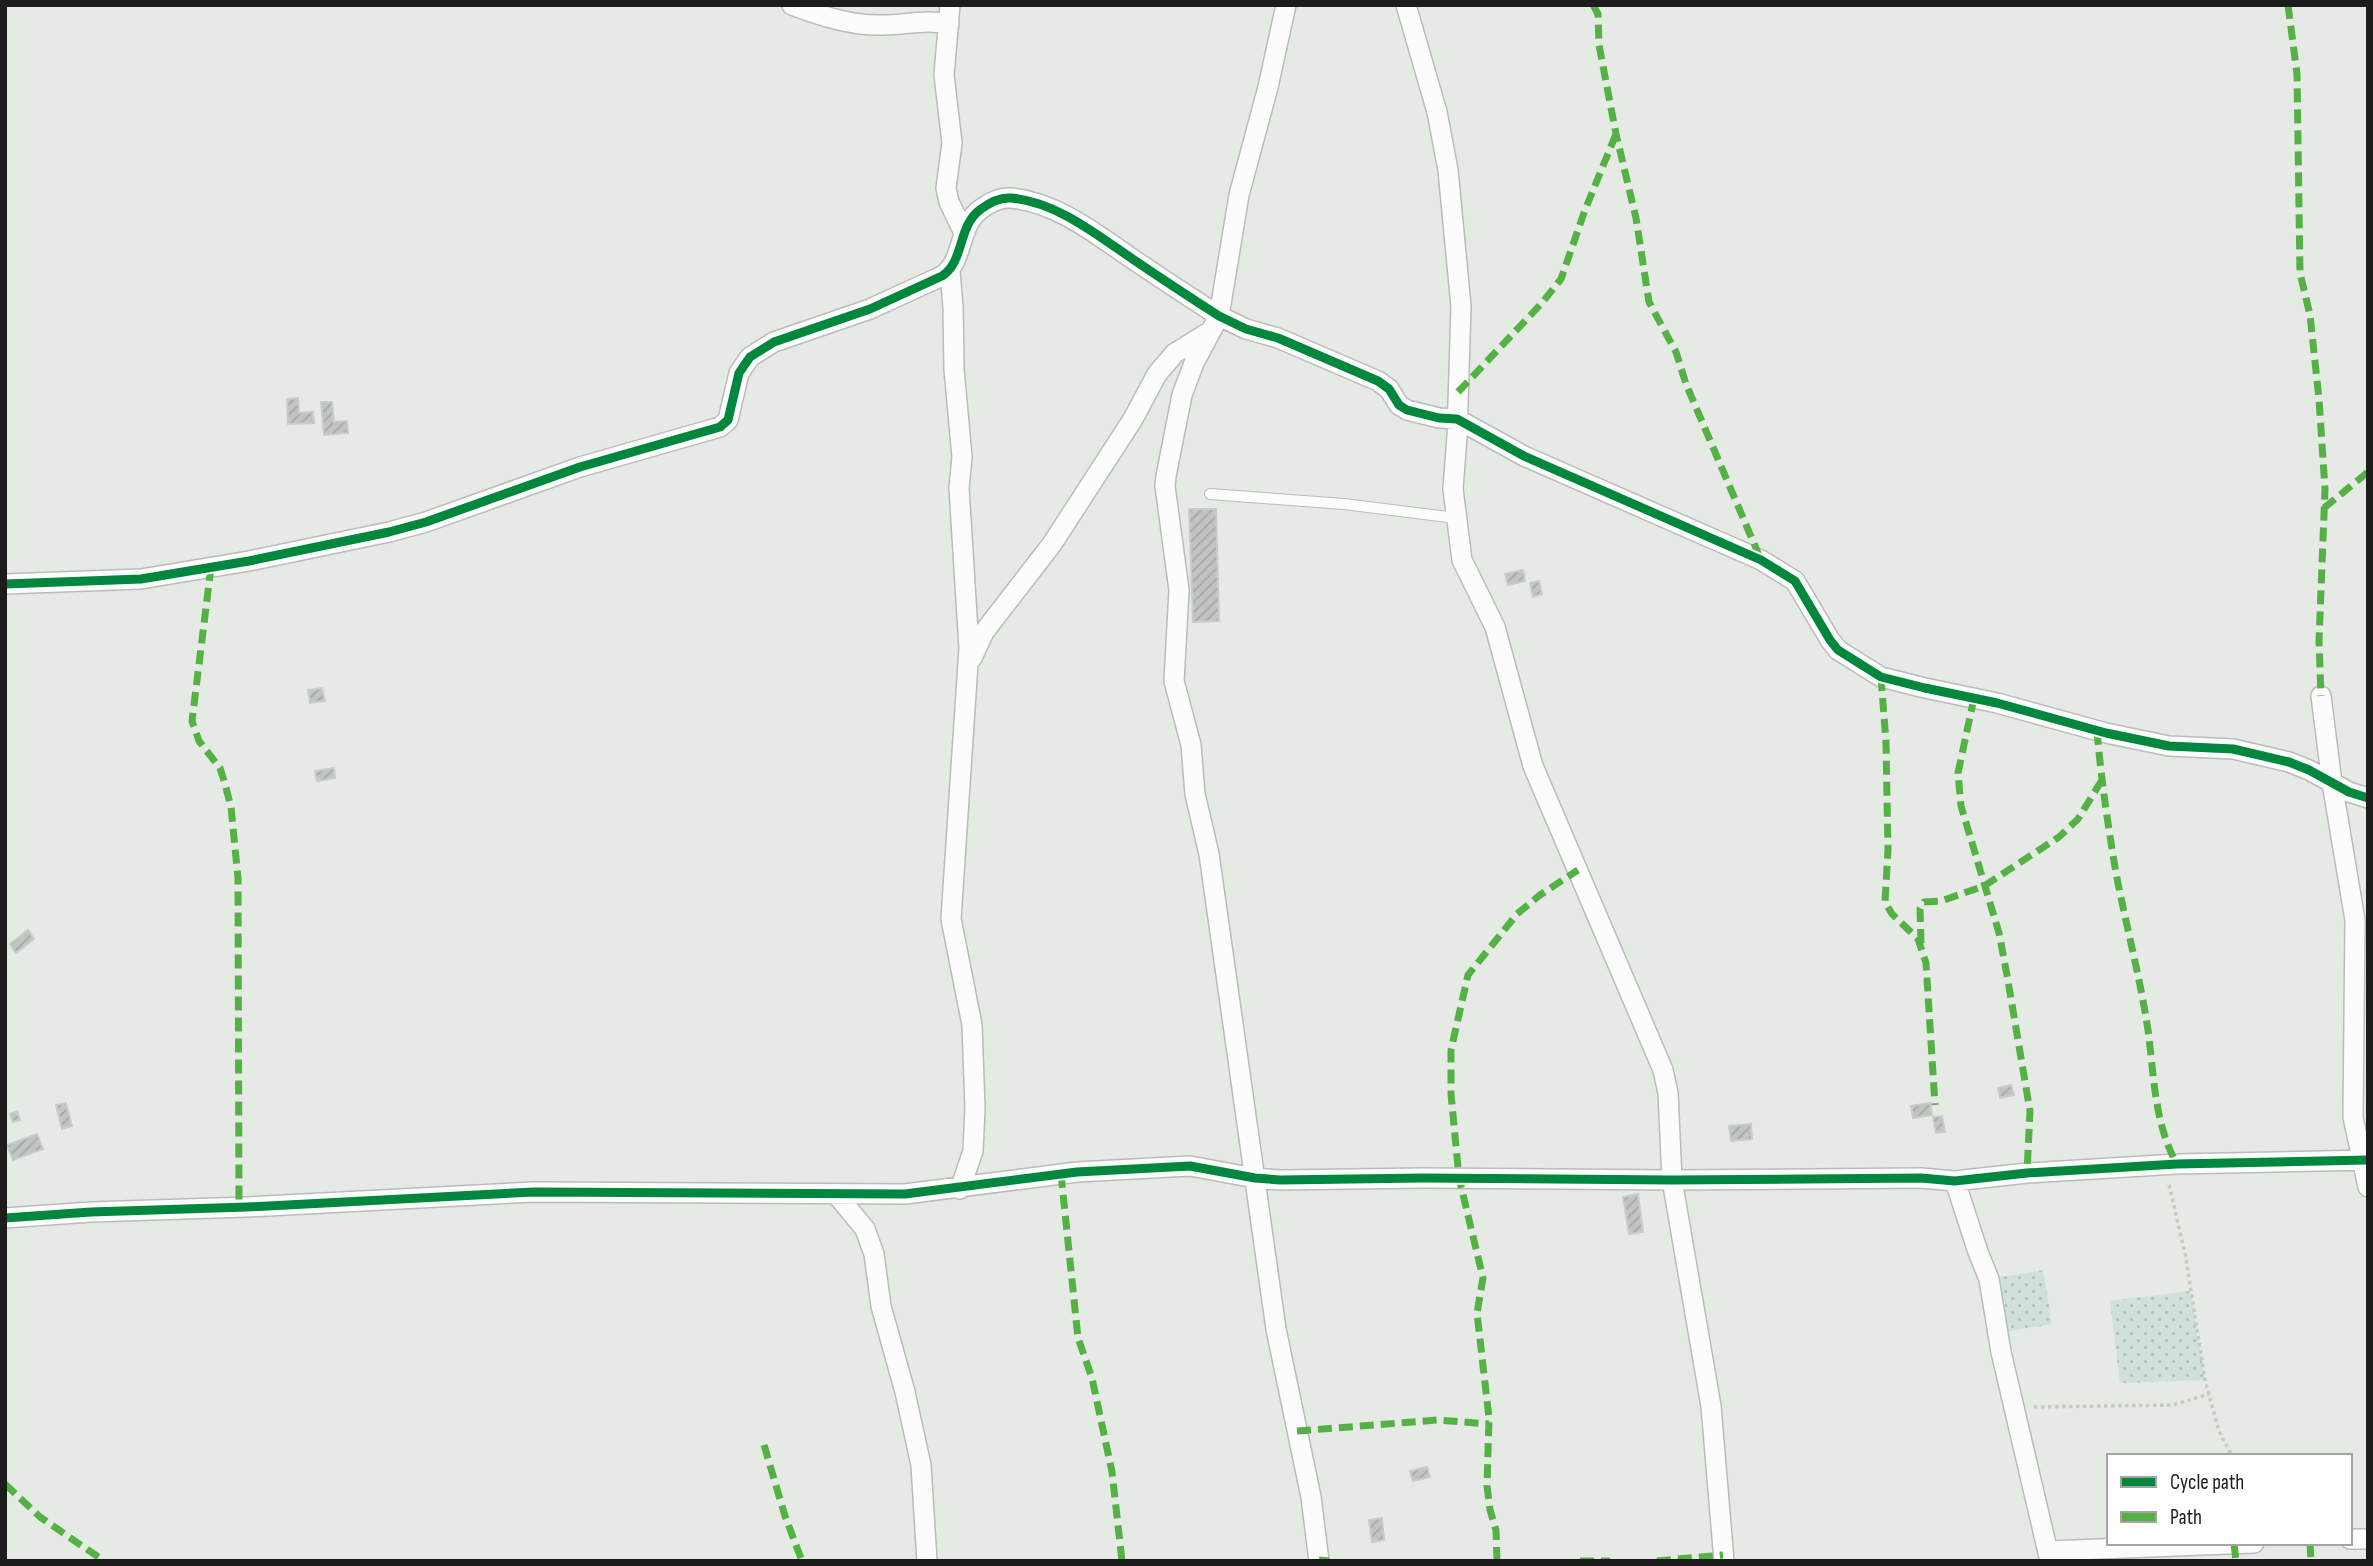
<svg xmlns="http://www.w3.org/2000/svg" width="2373" height="1566" viewBox="0 0 2373 1566" font-family="'Sofia Sans Condensed',sans-serif">
  <defs>
    <pattern id="farmland-dots" width="8" height="8" patternUnits="userSpaceOnUse" patternTransform="scale(1.75)"><rect width="8" height="8" fill="#d1e1da"/><path d="M2 2h.1M6 6h.1" fill="none" stroke="#b3c0ba" stroke-width="1.8" stroke-linecap="round"/></pattern>
    <pattern id="building-hatch" width="6" height="6" patternUnits="userSpaceOnUse" patternTransform="scale(1.75)"><rect width="6" height="6" fill="#c1c5c1"/><path d="M-1 1l2-2M0 6l6-6M5 7l2-2" fill="none" stroke="#a5a9a5"/></pattern>
  </defs>
  <rect width="100%" height="100%" fill="#e5eae5"/>
  <path fill="url(#farmland-dots)" d="M2043,1270L2052,1324L1999,1333L1989,1279Z
    M2190,1291L2205,1380L2120,1383L2110,1301Z"/>
  <path fill="url(#building-hatch)" stroke="#c7cdc7" stroke-width="2" d="M298,398L299,413L313,412L314,423L288,424L287,399Z
    M321,402H332L334,422L347,421L348,433L324,435Z
    M1189,509H1216L1219,621L1193,622Z
    M1523,570L1525,581L1508,585L1505,574Z
    M1539,581L1542,594L1533,597L1530,583Z
    M322,688L325,701L310,703L308,690Z
    M334,768L335,778L317,781L315,771Z
    M28,930L34,939L16,953L10,944Z
    M2011,1085L2014,1095L2000,1098L1998,1088Z
    M66,1103L72,1126L62,1129L56,1105Z
    M1930,1103L1932,1115L1913,1118L1911,1106Z
    M17,1111L20,1120L13,1122L10,1114Z
    M1942,1116L1945,1132L1936,1133L1933,1117Z
    M1751,1124L1752,1139L1731,1141L1729,1126Z
    M37,1134L43,1149L13,1160L7,1145Z
    M1638,1194L1643,1232L1629,1234L1623,1197Z
    M1427,1467L1430,1477L1413,1481L1410,1471Z
    M1382,1518L1384,1540L1372,1542L1369,1520Z"/>
  <g fill="none" stroke-linecap="round" stroke-linejoin="round">
    <defs>
      <path id="lane" d="M1210,494L1344,504L1456,518"/>
      <path id="street" d="M792,5C821,16 852,26 883,25C908,25 924,19 949,24
        M950,5L944,75L952,143L946,188L949,202L963,231
        M1286,5L1268,87L1239,195L1219,316L1194,363L1182,395L1166,476L1165,486L1179,590L1174,681L1191,745L1195,794L1209,854L1276,1329L1311,1497L1319,1561
        M1406,5L1437,112L1448,170L1461,306L1457,436L1453,489L1462,560L1495,627L1533,766L1663,1070L1668,1093L1672,1180L1711,1406L1724,1561
        M950,271L953,307L954,369L962,457L959,488L969,648L951,919L972,1025L975,1108L973,1151L960,1189
        M5,584L141,579L249,561L389,532L426,522L580,467L720,427L728,420L739,373L750,357L774,342L870,309L942,276C965,261 957,226 981,209C989,203 1000,197 1011,198C1057,202 1097,235 1134,260C1162,279 1191,298 1219,316L1246,329L1278,338L1378,381L1389,389L1399,405L1407,410L1439,418L1457,419L1524,456L1761,560L1795,581L1830,640L1838,650L1881,677L1925,688L1997,703L2106,733L2169,746L2233,749L2289,762L2309,770L2349,792L2368,798
        M972,658L984,632L1052,544L1133,419L1157,374L1175,353L1209,332
        M2321,696L2332,783L2355,920L2353,1117L2368,1187
        M1955,1181L1978,1252L1989,1279L2001,1352L2050,1561
        M836,1194L865,1229L874,1254L881,1306L905,1392L921,1465L927,1561
        M5,1218L91,1212L247,1207L534,1192L905,1194L1077,1172L1190,1166L1255,1178L1280,1180L1423,1178L1672,1180L1921,1178L1955,1181L2027,1173L2177,1164L2368,1160
        M2350,1539H2368
        M2048,1551L2254,1543"/>
    </defs>
    <use href="#lane" stroke="#babcba" stroke-width="12"/>
    <use href="#street" stroke="#babcba" stroke-width="22"/>
    <path stroke="#c4ccc0" stroke-width="3.5" stroke-dasharray="3.5 3.5" stroke-linecap="butt" d="M2169,1185L2186,1258L2205,1380L2219,1431L2232,1456
      M2034,1407L2173,1405L2209,1394"/>
    <use href="#lane" stroke="#fbfcfb" stroke-width="10"/>
    <use href="#street" stroke="#fbfcfb" stroke-width="19"/>
    <path stroke="#55b145" stroke-width="7" stroke-dasharray="14 7" stroke-linecap="butt" d="M1593,5L1598,14L1599,45L1616,134L1636,218L1649,302L1676,352L1686,384L1761,560
      M2288,5L2297,74L2300,273L2310,315L2319,399L2325,489L2319,641L2321,696
      M1458,392L1542,303L1561,279L1585,210L1616,134
      M2324,508L2368,472
      M211,567L192,721L199,741L220,768L225,784L231,807L238,878L239,1207
      M1881,677L1886,742L1888,850L1885,902L1892,914L1918,939L1926,963L1935,1105
      M1974,698L1958,773L1961,806L1999,933L2007,975L2030,1111L2027,1173
      M2097,731C2101,778 2108,826 2116,873C2126,925 2140,977 2148,1030C2154,1074 2154,1124 2177,1164
      M1921,943L1920,909L1924,902L1941,901L1984,886L2059,837L2078,819L2102,780
      M1061,1174L1078,1338L1092,1378L1112,1472L1122,1561
      M1297,1431L1438,1420L1489,1424
      M764,1445L785,1516L802,1561
      M5,1484L40,1517L104,1561
      M2310,1543L2311,1561
      M2234,1544L2236,1561
      M1319,1560L1329,1561
      M1497,1561L1496,1530L1490,1510L1487,1486L1489,1418L1477,1313L1483,1278L1459,1178L1451,1094V1050L1468,975L1517,914L1540,895L1578,870
      M1580,1561H1610
      M1657,1561L1723,1555"/>
    <defs>
      <path id="cycleway" d="M5,584L141,579L249,561L389,532L426,522L580,467L720,427L728,420L739,373L750,357L774,342L870,309L942,276C965,261 957,226 981,209C989,203 1000,197 1011,198C1057,202 1097,235 1134,260C1162,279 1191,298 1219,316L1246,329L1278,338L1378,381L1389,389L1399,405L1407,410L1439,418L1457,419L1524,456L1761,560L1795,581L1830,640L1838,650L1881,677L1925,688L1997,703L2106,733L2169,746L2233,749L2289,762L2309,770L2349,792L2368,798
        M5,1218L91,1212L247,1207L534,1192L905,1194L1077,1172L1190,1166L1255,1178L1280,1180L1423,1178L1672,1180L1921,1178L1955,1181L2027,1173L2177,1164L2368,1160"/>
    </defs>
    <use href="#cycleway" stroke="#fff" stroke-width="13"/>
    <use href="#cycleway" stroke="#00873e" stroke-width="9"/>
  </g>
  <rect width="2373" height="1566" fill="none" stroke="#1c1c1c" stroke-width="14"/>
  <rect x="2107" y="1454" width="245" height="91" fill="#ffffff" stroke="#a4a4a4" stroke-width="2"/>
  <rect x="2121" y="1477" width="35" height="10" fill="#00873e" stroke="#a4a4a4" stroke-width="2"/>
  <text x="2170" y="1489" font-size="21" fill="#1c1c1c">Cycle path</text>
  <rect x="2121" y="1512" width="35" height="10" fill="#55b145" stroke="#a4a4a4" stroke-width="2"/>
  <text x="2170" y="1524" font-size="21" fill="#1c1c1c">Path</text>
</svg>
